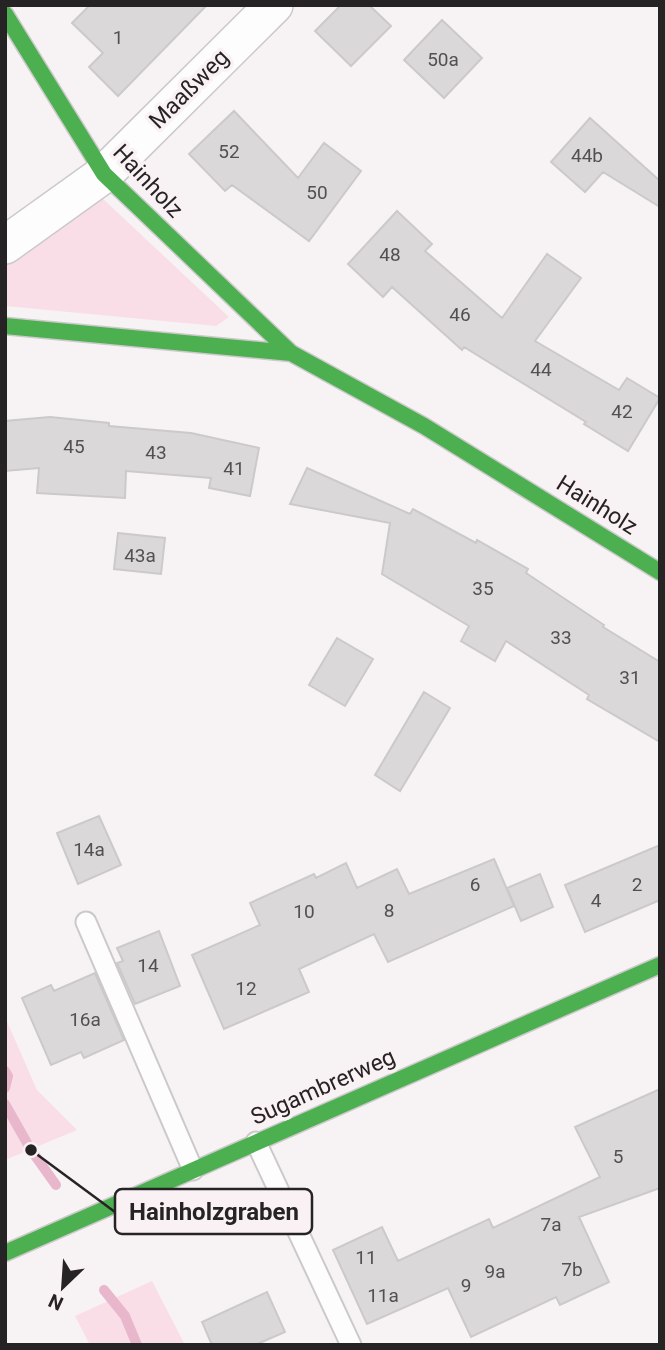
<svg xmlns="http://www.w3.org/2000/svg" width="665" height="1350" viewBox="0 0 665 1350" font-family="Roboto,sans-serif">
  <rect width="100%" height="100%" fill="#f7f3f5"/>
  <path fill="#f9dee8" d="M102,198L229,317L216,326L5,306V257Z
    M5,1017L37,1090L77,1130L5,1160Z
    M152,1281L185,1345H90L75,1316Z"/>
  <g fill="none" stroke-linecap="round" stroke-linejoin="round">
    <path stroke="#e8b7cb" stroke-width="10" d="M5,1071L8,1076L5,1088
      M5,1104L31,1150L56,1185
      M104,1290L125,1316L137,1345"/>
  </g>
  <path fill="#dbd8d9" stroke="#ccc9ca" stroke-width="2" d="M90,5H207L118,96L89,67L103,53L72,23Z
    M341,5H369L391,26L351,66L315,31Z
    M442,20L482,58L444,98L404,60Z
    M234,111L298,178L324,143L361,171L309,241L232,185L225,191L189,154Z
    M590,118L660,181V207L603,172L585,192L551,162Z
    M397,211L432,244L425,251L502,318L547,254L581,278L535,341L619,390L627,378L660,398L628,451L584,424L586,422L464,347L462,350L392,287L383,297L348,264Z
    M50,417L109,423V426L191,433L259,448L250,496L209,488L211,478L126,471L125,498L37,493L39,468L5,471V421Z
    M307,468L410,514L413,509L476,543L477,540L528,569L526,573L604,625L603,627L660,662V742L587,699L589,695L506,641L495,661L461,641L469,626L382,574L390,523L290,504Z
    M118,533L165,538L161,574L114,569Z
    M337,638L373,659L345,706L309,685Z
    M424,692L450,708L400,791L375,775Z
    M99,816L121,865L78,884L57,833Z
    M660,845V900L585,932L565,885Z
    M494,859L514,906L388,962L374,934L299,969L309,992L224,1029L192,955L260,925L250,903L314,874L316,878L346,863L357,888L397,869L409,894Z
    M540,874L553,907L521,921L507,888Z
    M159,931L180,986L135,1004L117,963L123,961L117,948Z
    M95,973L124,1040L84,1058L81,1052L51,1065L22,998L51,985L54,991Z
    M660,1089V1188L579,1217L609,1282L560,1305L556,1297L471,1337L448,1288L367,1324L333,1250L382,1227L398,1261L489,1219L493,1228L600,1177L575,1127Z
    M267,1292L285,1332L255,1345H212L202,1322Z"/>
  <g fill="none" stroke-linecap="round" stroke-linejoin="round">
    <defs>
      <path id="lane" d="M86,922L193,1170
        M256,1142L351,1345"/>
      <path id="street" d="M5,245L104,174L274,5"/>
      <path id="fast" d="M5,14L104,174L291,353
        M5,326L291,353L424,426L660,572
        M5,1253L660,965"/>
    </defs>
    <use href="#lane" stroke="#ccc9ca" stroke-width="23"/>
    <use href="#street" stroke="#ccc9ca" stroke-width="40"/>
    <use href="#fast" stroke="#ccc9ca" stroke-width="19"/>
    <use href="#lane" stroke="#fefdfe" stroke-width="19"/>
    <use href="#street" stroke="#fefdfe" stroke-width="37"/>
    <use href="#fast" stroke="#4caf50" stroke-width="16"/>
  </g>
  <g text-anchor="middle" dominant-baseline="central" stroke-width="7" stroke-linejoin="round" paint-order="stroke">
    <g font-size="19" fill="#535051">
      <text x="118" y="37">1</text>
      <text x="443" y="59">50a</text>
      <text x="229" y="151">52</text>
      <text x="587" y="155">44b</text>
      <text x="317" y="192">50</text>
      <text x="390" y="254">48</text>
      <text x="460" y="314">46</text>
      <text x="541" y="369">44</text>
      <text x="622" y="411">42</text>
      <text x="74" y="446">45</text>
      <text x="156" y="452">43</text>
      <text x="234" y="468">41</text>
      <text x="140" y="555">43a</text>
      <text x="483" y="588">35</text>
      <text x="561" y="637">33</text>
      <text x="630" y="677">31</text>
      <text x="89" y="849">14a</text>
      <text x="475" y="884">6</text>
      <text x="637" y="884">2</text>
      <text x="596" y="900">4</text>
      <text x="389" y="910">8</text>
      <text x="304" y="911">10</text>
      <text x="148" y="965">14</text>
      <text x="246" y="988">12</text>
      <text x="85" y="1019">16a</text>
      <text x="618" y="1156">5</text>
      <text x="551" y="1224">7a</text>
      <text x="366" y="1257">11</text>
      <text x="572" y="1269">7b</text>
      <text x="495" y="1271">9a</text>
      <text x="466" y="1285">9</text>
      <text x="383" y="1295">11a</text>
    </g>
    <g font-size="23" fill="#262324" stroke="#f9f1f4">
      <text transform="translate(189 89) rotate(-45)">Maaßweg</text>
      <text transform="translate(148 181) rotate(47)">Hainholz</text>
      <text transform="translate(597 505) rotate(32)">Hainholz</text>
      <text transform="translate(323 1087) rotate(-24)">Sugambrerweg</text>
    </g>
  </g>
  <path fill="none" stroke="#262324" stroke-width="2.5" d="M31 1150L115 1212"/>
  <circle fill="#262324" stroke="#f9f1f4" stroke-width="2.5" cx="31" cy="1150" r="7"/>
  <rect fill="#f9f1f4" stroke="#262324" stroke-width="2.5" x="115" y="1189" width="197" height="45" rx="7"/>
  <g font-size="24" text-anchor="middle" font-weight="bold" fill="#262324">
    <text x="214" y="1220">Hainholzgraben</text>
  </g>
  <rect width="665" height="1350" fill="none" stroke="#262324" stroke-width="14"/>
  <g transform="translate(63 1287) rotate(205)" stroke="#f9f1f4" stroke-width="5" paint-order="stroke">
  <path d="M0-5L12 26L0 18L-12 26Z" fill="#262324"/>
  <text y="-10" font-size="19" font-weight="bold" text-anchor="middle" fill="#262324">N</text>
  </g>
</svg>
